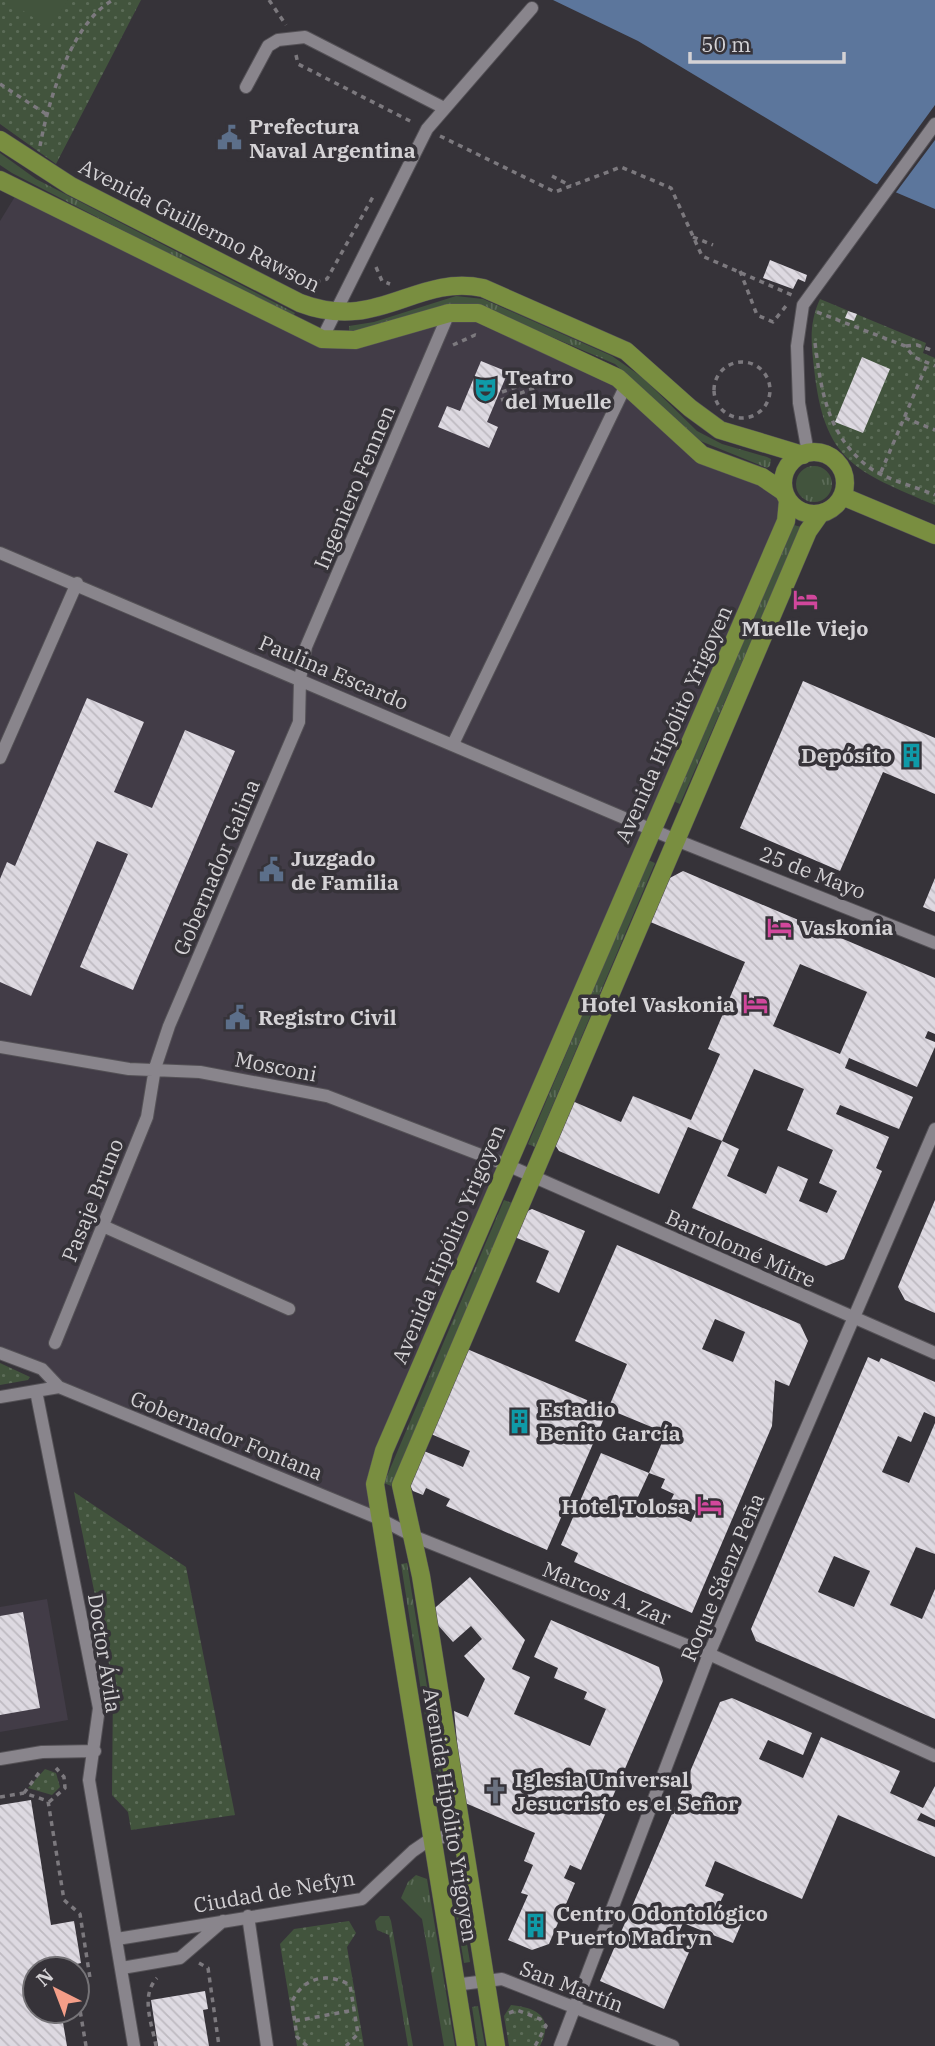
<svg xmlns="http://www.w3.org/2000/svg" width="935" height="2046" viewBox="0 0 935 2046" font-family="'IBM Plex Serif',serif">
  <defs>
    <pattern id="grass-tufts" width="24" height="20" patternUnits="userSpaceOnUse" patternTransform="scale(1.75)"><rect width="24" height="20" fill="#42543d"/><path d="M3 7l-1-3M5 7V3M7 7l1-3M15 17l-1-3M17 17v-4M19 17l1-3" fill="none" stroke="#5c6c58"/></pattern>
    <pattern id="park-dots" width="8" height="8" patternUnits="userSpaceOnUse" patternTransform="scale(1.75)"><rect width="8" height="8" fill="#42543d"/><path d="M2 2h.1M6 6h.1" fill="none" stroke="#5c6c58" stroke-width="1.8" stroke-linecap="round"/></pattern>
    <pattern id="building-back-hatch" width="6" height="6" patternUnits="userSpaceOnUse" patternTransform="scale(1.75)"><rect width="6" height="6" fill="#ddd9e1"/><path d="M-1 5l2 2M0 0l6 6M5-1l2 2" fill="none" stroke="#bebac1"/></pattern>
  </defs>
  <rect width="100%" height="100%" fill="#363339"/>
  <path fill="#423c47" d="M19,190L322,339L463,311L618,378L688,444L788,500L384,1451L380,1519L59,1387L42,1369L0,1353V221Z
    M47,1599L68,1720L0,1732V1607Z"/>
  <path fill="url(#grass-tufts)" d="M0,153L36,179L295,313L292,318L12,173L0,165Z
    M456,296L483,299L612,356L642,377L697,431L722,444L767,457L771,459L770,466L767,468L698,440L615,364L477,305H447L365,330L349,331V326L374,322Z
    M796 484a18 18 0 1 1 36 0a18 18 0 1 1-36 0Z
    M794,525L801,527L680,804L673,801Z
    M648,860L655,863L535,1147L528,1144Z
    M504,1200L512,1203L391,1486L384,1483Z
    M407,1563L444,1791L437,1792L401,1564Z
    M453,1860L470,1962L464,1963L447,1861Z
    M416,1875L427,1879L455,2046H444L422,1919L401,1898L408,1882Z
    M380,1916H389L391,1921L413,2046H408L389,1935L377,1930L375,1921Z
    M478,2006L485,2046H478L472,2007Z"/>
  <path fill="url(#park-dots)" d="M0,0H141L56,164L0,124Z
    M820,299L926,343L923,353L935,358V505C855,471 824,462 814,368C811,342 809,323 820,299Z
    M0,1363L30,1377L28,1380L0,1385Z
    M74,1492L186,1567L235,1815L131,1830L128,1812L112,1795L113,1684Z
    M45,1769L56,1773L60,1787L52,1795L28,1788Z
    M349,1921L356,1933L347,1947L364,2046H297L280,1944L294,1929Z
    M511,2005C539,2008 554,2018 540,2046H509L504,2016Z"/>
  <path fill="#42543d" d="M7,0H68L49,28Z"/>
  <path fill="#5c769c" d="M553,0H935V209L874,183L638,41Z"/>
  <path fill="#363339" d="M935,105V140L894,195L875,187Z"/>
  <path fill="url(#building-back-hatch)" fill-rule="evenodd" d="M770,260L807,275L805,282L798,279L793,289L763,278Z
    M848,311L857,314L854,321L845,318Z
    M862,357L890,369L863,433L835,422Z
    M481,361L508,372L487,422L498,427L489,448L438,427L447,406L460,411Z
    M803,681L935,738V794L883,772L840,871L740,828Z
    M87,698L144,722L114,792L152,808L185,730L235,751L133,990L80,967L128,854L97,841L31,996L0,982V879L7,862L15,866Z
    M683,871L935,978V1034L928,1031L925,1038L935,1042V1047L917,1087L849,1058L845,1068L913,1097L899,1129L840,1105L836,1114L889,1137L876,1168L882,1171L844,1259L826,1266L692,1208L722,1141L688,1127L659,1194L559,1151L552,1140L570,1100L621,1122L633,1096L691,1120L720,1054L708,1049L745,962L648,921L666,880ZM800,964L867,992L840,1054L773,1026ZM754,1069L804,1089L787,1130L833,1150L819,1183L837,1191L827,1213L799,1201L808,1179L778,1166L766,1194L727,1176L739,1149L722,1141Z
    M935,878V912L923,907Z
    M935,1200V1313L905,1300L898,1287Z
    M532,1209L585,1231L559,1293L536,1282L549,1251L512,1236L521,1214Z
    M617,1245L800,1324L808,1341L789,1386L775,1380L772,1426L692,1613L574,1562L578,1553L561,1545L601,1453L649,1473L666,1433L608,1409L627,1364L575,1341ZM715,1319L745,1332L733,1362L702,1349ZM649,1473L665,1479L661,1488L674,1494L671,1500L696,1511L691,1522L637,1499Z
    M467,1349L608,1409L547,1550L446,1506L450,1499L426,1488L423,1495L413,1491L406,1479L419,1449L463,1467L470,1451L431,1434Z
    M868,1357L879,1362L881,1358L935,1382V1417L924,1412L911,1442L898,1436L882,1472L909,1483L935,1423V1554L916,1547L890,1605L922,1619L935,1589V1719L756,1641L751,1629ZM834,1556L870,1571L854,1607L818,1592Z
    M470,1577L525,1640L512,1669L530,1677L514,1714L590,1746L606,1709L584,1699L587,1692L554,1678L558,1668L534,1657L551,1620L659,1667L663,1681L581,1870L570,1865L564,1878L575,1883L549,1944L532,1950L508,1940L528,1895L521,1893L533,1865L524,1861L535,1833L463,1802L454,1711L468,1717L485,1679L464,1656L482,1639L471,1626L453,1642L428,1614Z
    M23,1612L40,1708L0,1715V1616Z
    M732,1698L812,1733L803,1755L768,1740L759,1759L803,1778L821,1737L900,1771L890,1793L923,1808L935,1786V1820L921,1813L917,1820L935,1827V1857L838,1815L802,1899L715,1861L705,1886L724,1894L717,1909L743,1920L733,1943L683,1923L674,1943L690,1950L664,2009L600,1981L720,1702Z
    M31,1800L51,1925L74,1921L81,1963L54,1969H35V2011H61L67,2046H0V1805Z
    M205,1991L208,2009L203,2010L209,2046H158L151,2000Z"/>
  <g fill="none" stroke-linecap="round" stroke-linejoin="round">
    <defs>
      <path id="minor" d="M246,87L268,46L278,40L305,37L444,108
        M322,339L427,129L532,8
        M808,453L799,403L797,346L803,305L935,124
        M0,553L676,840L935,943
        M453,744L626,385
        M0,758L77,583
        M0,1047L129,1069L200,1072L327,1096L507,1165L935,1353
        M103,1226L289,1309
        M55,1343L147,1117L155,1068L169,1026L299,722L300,679L306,647L449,313
        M0,1353L42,1369L59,1387L380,1519L413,1536L709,1654L935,1756
        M36,1391L99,1708L89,1780L134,2046
        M0,1397L59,1387
        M0,1759L42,1752L95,1751
        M248,1916L267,2046
        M117,1939L362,1899L413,1851L432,1838L460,1836
        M122,1968L180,1958L223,1921
        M454,1985L502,1979L673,2046
        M560,2046L709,1654L935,1129"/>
      <path id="major" d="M0,140L71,186L300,303C379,333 415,274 483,288L626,351L690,408L720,430L803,455
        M0,180L322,339L355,340L449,313H478L618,378L702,455L762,477L784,492
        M783 483a31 31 0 1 1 62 0a31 31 0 1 1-62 0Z
        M842,496L935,535
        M466,2046L375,1484L384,1451L786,521L788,500
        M496,2046L421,1576L401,1485L808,531L820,514"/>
    </defs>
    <use href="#minor" stroke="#545156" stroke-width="14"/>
    <use href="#major" stroke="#545156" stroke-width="19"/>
    <path stroke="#7c797e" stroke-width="3.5" stroke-dasharray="5 5" stroke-linecap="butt" d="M269,0L286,25
      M296,55L298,64L414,123
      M0,84L46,114
      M440,136L555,192L621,167L671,188L702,256L792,295
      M40,146C48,102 71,23 113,0
      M552,176L571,186
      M693,237L713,245
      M376,267L382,281L390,284
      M740,271L757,315L773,322L786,306
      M306,285L327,279L374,195
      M817,312L905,346L914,357L935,366
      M815,343C821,390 827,433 866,465C883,479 914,486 935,495
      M453,345L475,335L478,336
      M906,346L917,345L931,350
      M714 390a28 28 0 1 1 56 0a28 28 0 1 1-56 0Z
      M502,392L559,372
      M501,400L569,376
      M905,418L935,430
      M881,472L928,362
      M24,1793L41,1770
      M0,1797L24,1793L48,1801L64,1900L80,1914L90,1978L77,1990
      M49,1802L65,1788L64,1777L56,1768
      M199,1963L208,1968L219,2046
      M77,1992L86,2046
      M509,2013L517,2010L540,2019L546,2026L535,2046
      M295,2021L354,2010
      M156,2046C152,2024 140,1996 157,1978
      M307,2046L297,2037L292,2002C303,1977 327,1972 350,1985L358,2034L346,2046"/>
    <use href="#minor" stroke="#89858c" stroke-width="12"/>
    <use href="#major" stroke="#798e40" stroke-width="18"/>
  </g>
  <defs>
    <symbol id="civic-bare" viewBox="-9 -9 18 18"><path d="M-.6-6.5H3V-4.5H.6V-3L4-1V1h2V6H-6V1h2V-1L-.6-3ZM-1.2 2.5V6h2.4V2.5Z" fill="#5c6f8a" stroke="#363339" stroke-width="2.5" paint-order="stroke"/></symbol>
    <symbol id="theatre-bare" viewBox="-9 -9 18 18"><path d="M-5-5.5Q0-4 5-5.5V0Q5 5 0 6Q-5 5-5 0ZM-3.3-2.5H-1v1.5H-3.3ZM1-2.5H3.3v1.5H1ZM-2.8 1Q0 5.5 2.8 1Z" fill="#0f9aa8" stroke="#363339" stroke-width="2.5" paint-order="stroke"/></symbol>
    <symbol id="hotel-bare" viewBox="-9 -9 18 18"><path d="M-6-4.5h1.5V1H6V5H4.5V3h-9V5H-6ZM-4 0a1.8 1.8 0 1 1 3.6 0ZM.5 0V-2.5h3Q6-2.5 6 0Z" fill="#d1479c" stroke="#363339" stroke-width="2.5" paint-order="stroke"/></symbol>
    <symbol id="building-bare" viewBox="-9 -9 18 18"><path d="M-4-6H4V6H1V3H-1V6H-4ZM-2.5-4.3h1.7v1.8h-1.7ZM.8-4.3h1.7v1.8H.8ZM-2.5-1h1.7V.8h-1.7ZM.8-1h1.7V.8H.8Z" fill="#0f9aa8" stroke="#363339" stroke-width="2.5" paint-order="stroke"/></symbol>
    <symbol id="church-bare" viewBox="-9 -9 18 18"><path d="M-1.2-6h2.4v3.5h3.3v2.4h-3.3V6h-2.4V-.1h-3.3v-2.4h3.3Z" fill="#6b7280" stroke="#363339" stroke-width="2.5" paint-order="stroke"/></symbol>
  </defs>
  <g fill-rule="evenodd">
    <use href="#civic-bare" x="212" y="120" width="35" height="35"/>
    <use href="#theatre-bare" x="468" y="372" width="35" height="35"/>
    <use href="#hotel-bare" x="788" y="582" width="35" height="35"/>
    <use href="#building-bare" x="894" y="738" width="35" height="35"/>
    <use href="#civic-bare" x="254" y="852" width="35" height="35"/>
    <use href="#hotel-bare" x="762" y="910" width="35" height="35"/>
    <use href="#hotel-bare" x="738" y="986" width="35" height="35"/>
    <use href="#civic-bare" x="220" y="1000" width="35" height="35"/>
    <use href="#building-bare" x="502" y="1404" width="35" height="35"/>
    <use href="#hotel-bare" x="692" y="1488" width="35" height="35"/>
    <use href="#church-bare" x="478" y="1774" width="35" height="35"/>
    <use href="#building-bare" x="518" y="1908" width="35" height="35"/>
  </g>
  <g text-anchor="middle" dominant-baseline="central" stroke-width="7" stroke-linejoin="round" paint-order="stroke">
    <g font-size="21" font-weight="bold" fill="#d4d2d5" stroke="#363339" text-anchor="start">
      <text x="249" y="126">Prefectura<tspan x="249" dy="24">Naval Argentina</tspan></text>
      <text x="505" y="377">Teatro<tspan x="505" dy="24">del Muelle</tspan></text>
      <text x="805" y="628" text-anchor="middle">Muelle Viejo</text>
      <text x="892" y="755" text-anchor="end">Depósito</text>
      <text x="291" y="858">Juzgado<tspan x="291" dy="24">de Familia</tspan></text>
      <text x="800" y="927">Vaskonia</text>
      <text x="735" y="1004" text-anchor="end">Hotel Vaskonia</text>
      <text x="258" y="1017">Registro Civil</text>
      <text x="539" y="1409">Estadio<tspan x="539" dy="24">Benito García</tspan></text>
      <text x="690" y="1506" text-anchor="end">Hotel Tolosa</text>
      <text x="515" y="1779">Iglesia Universal<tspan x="515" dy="24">Jesucristo es el Señor</tspan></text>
      <text x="556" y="1913">Centro Odontológico<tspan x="556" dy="24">Puerto Madryn</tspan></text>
    </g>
    <g font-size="21" fill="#d4d2d5" stroke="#363339">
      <text transform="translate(200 225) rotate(27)">Avenida Guillermo Rawson</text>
      <text transform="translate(354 487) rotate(-67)">Ingeniero Fennen</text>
      <text transform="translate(334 672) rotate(23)">Paulina Escardo</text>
      <text transform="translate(673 724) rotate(-66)">Avenida Hipólito Yrigoyen</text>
      <text transform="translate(216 867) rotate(-67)">Gobernador Galina</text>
      <text transform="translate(813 872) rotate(21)">25 de Mayo</text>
      <text transform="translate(276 1066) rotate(11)">Mosconi</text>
      <text transform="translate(92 1200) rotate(-68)">Pasaje Bruno</text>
      <text transform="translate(448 1244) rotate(-67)">Avenida Hipólito Yrigoyen</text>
      <text transform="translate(741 1248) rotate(24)">Bartolomé Mitre</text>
      <text transform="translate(227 1435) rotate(22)">Gobernador Fontana</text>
      <text transform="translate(722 1577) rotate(-67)">Roque Sáenz Peña</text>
      <text transform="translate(607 1593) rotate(22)">Marcos A. Zar</text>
      <text transform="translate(105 1653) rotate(81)">Doctor Ávila</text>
      <text transform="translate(451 1815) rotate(81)">Avenida Hipólito Yrigoyen</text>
      <text transform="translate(274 1891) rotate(-10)">Ciudad de Nefyn</text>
      <text transform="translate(572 1986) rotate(21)">San Martín</text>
    </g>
  </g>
  <g transform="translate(56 1990) rotate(318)"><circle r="33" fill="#363339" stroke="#757377" stroke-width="2"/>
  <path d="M0-5L12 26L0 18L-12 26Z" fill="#f49e88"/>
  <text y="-10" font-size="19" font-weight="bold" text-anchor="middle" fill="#d4d2d5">N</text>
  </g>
  <path d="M690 52v10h154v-10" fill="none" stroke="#d4d2d5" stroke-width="3.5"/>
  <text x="701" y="52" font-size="21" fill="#d4d2d5" stroke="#363339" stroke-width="5" paint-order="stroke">50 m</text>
</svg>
